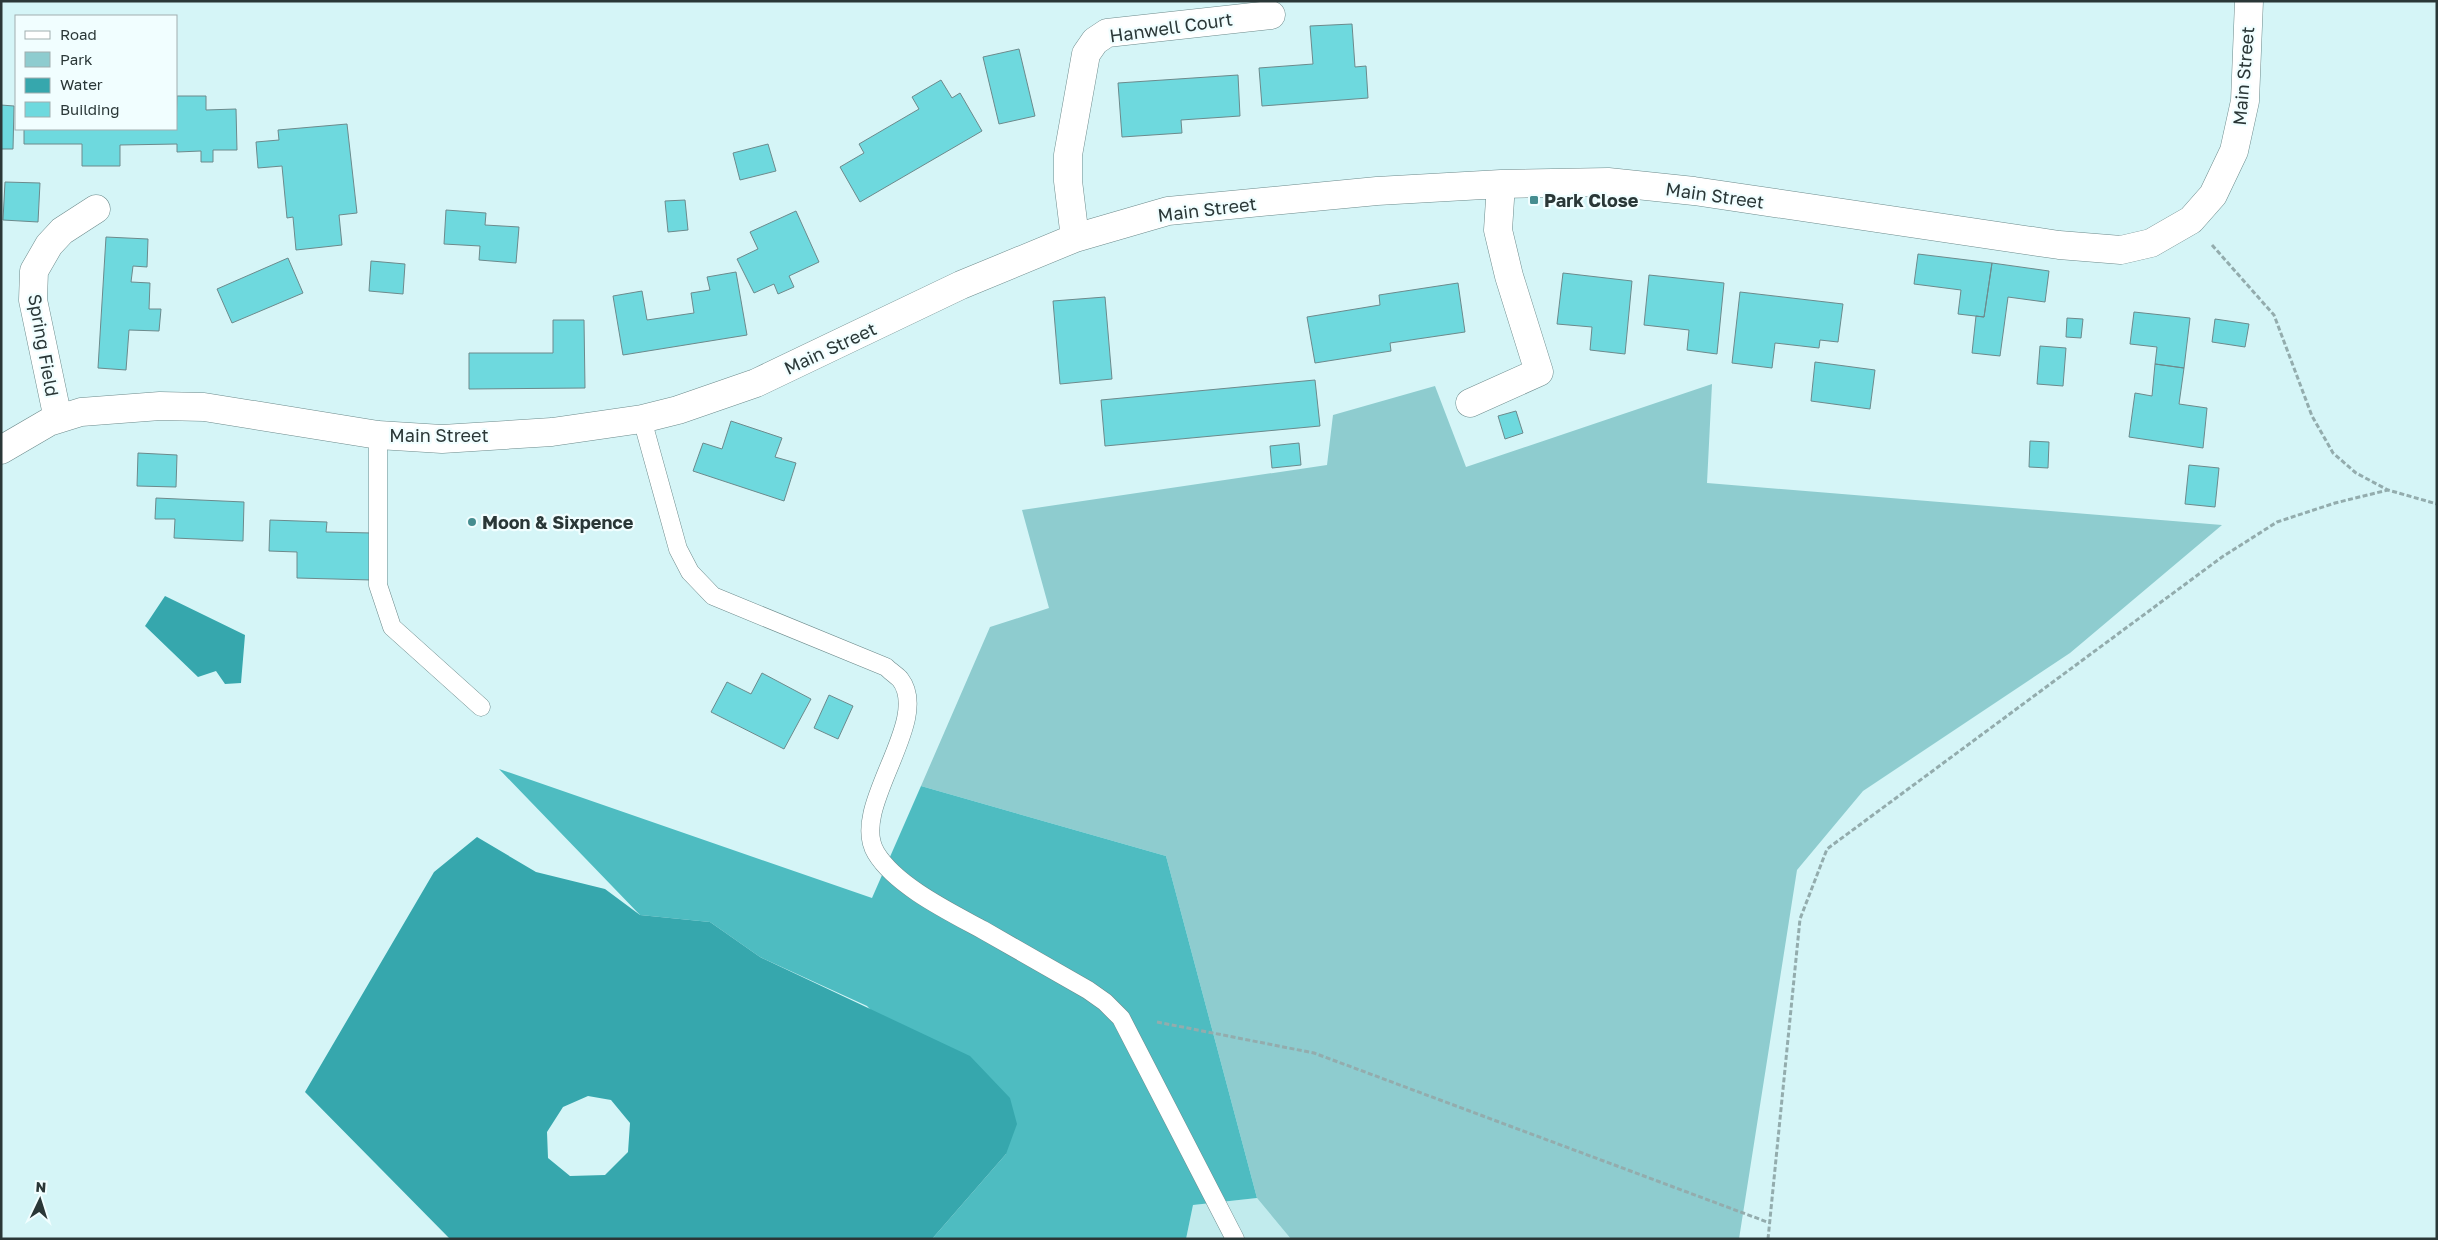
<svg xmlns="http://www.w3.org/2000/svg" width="2438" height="1240" viewBox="0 0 2438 1240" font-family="'Golos Text',sans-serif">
  <rect width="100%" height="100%" fill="#d5f5f7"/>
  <path fill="#c1ebed" d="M1257,1198L1291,1239H1186L1193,1205Z"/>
  <path fill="#8ecccf" d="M1712,384L1707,483L2222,525L2070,653L1863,791L1797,870L1739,1239H1291L1257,1198L1166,856L921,786L990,627L1049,608L1022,510L1327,465L1333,415L1435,386L1466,467Z"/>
  <path fill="#4ebcc1" d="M499,769L872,898L921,786L1166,856L1257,1198L1193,1205L1186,1239H932L1006,1154L867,1006L760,957L710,922L640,915Z"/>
  <path fill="#36a7ad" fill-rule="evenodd" d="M165,596L245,635L241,683L225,684L216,671L198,677L145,626Z
    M477,837L536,872L605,889L640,915L710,922L760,957L970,1056L1010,1098L1017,1124L1006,1154L932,1239H450L305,1092L434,872ZM588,1096L611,1100L630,1123L628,1152L605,1175L570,1176L548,1158L547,1132L563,1107Z"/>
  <path fill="#6ed9de" stroke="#6c8a8c" d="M1352,24L1355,67L1366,66L1368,98L1262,106L1259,68L1313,64L1310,26Z
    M1019,49L1035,116L999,124L983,57Z
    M1238,75L1240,116L1181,120L1182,133L1122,137L1118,83Z
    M941,80L952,98L960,93L982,131L860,202L840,167L864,153L859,144L919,109L912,97Z
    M177,96H206V110L236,109L237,150H213V162H201V151L177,152V144L120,145V166H82V144H24V129H176Z
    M1,105L14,106L13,149H1Z
    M347,124L357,213L339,215L342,245L296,250L293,217L287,218L282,166L258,168L256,142L279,140L278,130Z
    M768,144L776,171L740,180L733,153Z
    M5,182L40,183L38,222L3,220Z
    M685,200L688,230L668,232L665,201Z
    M446,210L486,213L485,225L519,227L516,263L479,260L480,246L444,244Z
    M796,211L819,262L789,276L794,287L778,294L774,284L754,293L737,259L758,249L750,232Z
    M106,237L148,239L147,267L133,266L131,282L150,283L149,309H161L159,331L129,330L126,370L98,368Z
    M1918,254L1992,263L1984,317L1958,314L1961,290L1914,284Z
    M288,258L303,293L232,323L217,289Z
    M371,261L405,264L403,294L369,291Z
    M1992,263L2049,271L2045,302L2008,297L2000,356L1972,353L1976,316L1984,317Z
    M736,272L747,335L623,355L613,296L642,291L647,320L694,313L691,293L710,290L707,277Z
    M1563,273L1632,281L1625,354L1590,350L1592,327L1557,324Z
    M1649,275L1724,283L1717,354L1687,350L1689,330L1644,325Z
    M1458,283L1465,332L1390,343L1391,351L1315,363L1307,317L1380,305L1379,295Z
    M1740,292L1843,304L1838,342L1820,340L1819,348L1775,343L1772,368L1732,363Z
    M1105,297L1112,379L1060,384L1053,301Z
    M2134,312L2190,318L2184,368L2155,364L2157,347L2130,344Z
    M2067,318L2083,319L2081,338L2066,337Z
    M2215,319L2249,324L2245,347L2212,342Z
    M553,320H584L585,388L469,389V353H553Z
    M2040,346L2066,348L2063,386L2037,384Z
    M1815,362L1875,370L1870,409L1811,401Z
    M2155,364L2184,368L2179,404L2207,408L2203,448L2129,437L2135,393L2152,396Z
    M1315,380L1320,426L1105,446L1101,400Z
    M1516,411L1523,433L1505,439L1498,416Z
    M731,421L782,438L775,457L796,463L784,501L693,471L703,443L722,449Z
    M2030,441L2049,442L2048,468L2029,467Z
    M1299,443L1301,465L1272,468L1270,446Z
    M138,453L177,455L176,487L137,486Z
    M2189,465L2219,468L2215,507L2185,504Z
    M156,498L244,502L243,541L174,538L175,519H155Z
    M270,520L327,522L326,532L372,533L371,580L297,578V552L269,551Z
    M762,673L811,699L784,749L711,712L727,682L751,694Z
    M829,695L853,706L838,739L814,728Z"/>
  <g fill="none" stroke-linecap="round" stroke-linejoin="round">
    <defs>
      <path id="service" d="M642,419L678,549L690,572L713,596L886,667C890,671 896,675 900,679C933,721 848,808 876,853C896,886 950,912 983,930C1018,950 1053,970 1088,990L1105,1002L1121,1018L1235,1239
        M378,435V585L392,627L481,707"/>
      <path id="minor" d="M1075,238L1068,181V155L1086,54L1095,41L1107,33L1271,15
        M1470,403L1539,372L1509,276L1498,230L1501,184
        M58,419L33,300L34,271L49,245L62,231L96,209
        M1,450L49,422L81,412L160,406L204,407L378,435L442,439L552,432L642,419L678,410L756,383L961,285L1075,238L1168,211L1377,191L1501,184L1608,182L1694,191L2059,245L2121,250L2151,243L2191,220L2213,195L2234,151L2245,101L2249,1"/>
    </defs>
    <use href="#service" stroke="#6c8a8b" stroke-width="19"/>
    <use href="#minor" stroke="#6c8a8b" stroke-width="29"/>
    <path stroke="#93acad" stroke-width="3" stroke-dasharray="5 2.5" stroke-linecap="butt" d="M2212,245L2274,315L2312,416L2333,453L2356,473L2388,490L2437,504
      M1157,1022L1314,1053L1770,1223
      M1768,1239L1800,919L1827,849L2222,557L2277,522L2335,503L2388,490"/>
    <use href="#service" stroke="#fff" stroke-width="18"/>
    <use href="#minor" stroke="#fff" stroke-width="28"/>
  </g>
  <g fill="#458d90" stroke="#f1feff" stroke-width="2">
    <rect x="1529" y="195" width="10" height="10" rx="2.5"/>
    <circle cx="472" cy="522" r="5"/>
  </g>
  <g text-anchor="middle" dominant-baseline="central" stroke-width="4.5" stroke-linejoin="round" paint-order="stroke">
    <g font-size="18" fill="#2a3737" stroke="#f1feff">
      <text transform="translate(1171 27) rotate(-8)">Hanwell Court</text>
      <text transform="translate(2243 76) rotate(-85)">Main Street</text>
      <text transform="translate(1715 195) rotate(8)">Main Street</text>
      <text transform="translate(1207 209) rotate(-7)">Main Street</text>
      <text transform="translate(44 345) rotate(80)">Spring Field</text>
      <text transform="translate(830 348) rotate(-25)">Main Street</text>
      <text x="439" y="435">Main Street</text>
    </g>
    <g font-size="18" font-weight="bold" fill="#2a3737" stroke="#f1feff" text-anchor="start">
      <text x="1544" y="200">Park Close</text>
      <text x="482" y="522">Moon &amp; Sixpence</text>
    </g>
  </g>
  <rect width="2438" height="1240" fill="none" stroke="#2a3737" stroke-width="5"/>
  <rect x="15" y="15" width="162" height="115" fill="#f1feff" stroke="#a1aeaf"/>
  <rect x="25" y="31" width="25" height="8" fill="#ffffff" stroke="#a1aeaf"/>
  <text x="60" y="40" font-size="15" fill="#2a3737">Road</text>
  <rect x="25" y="52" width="25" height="15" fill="#8ecccf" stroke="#a1aeaf"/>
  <text x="60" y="65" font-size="15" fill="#2a3737">Park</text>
  <rect x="25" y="78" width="25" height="15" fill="#36a7ad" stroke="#a1aeaf"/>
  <text x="60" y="90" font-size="15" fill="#2a3737">Water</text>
  <rect x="25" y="102" width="25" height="15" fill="#6ed9de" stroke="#a1aeaf"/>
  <text x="60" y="115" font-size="15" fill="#2a3737">Building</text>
  <g transform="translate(40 1200) rotate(4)" stroke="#f1feff" stroke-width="4" paint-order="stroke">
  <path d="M0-4L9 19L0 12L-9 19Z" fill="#2a3737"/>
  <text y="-8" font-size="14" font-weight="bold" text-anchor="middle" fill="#2a3737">N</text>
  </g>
</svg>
